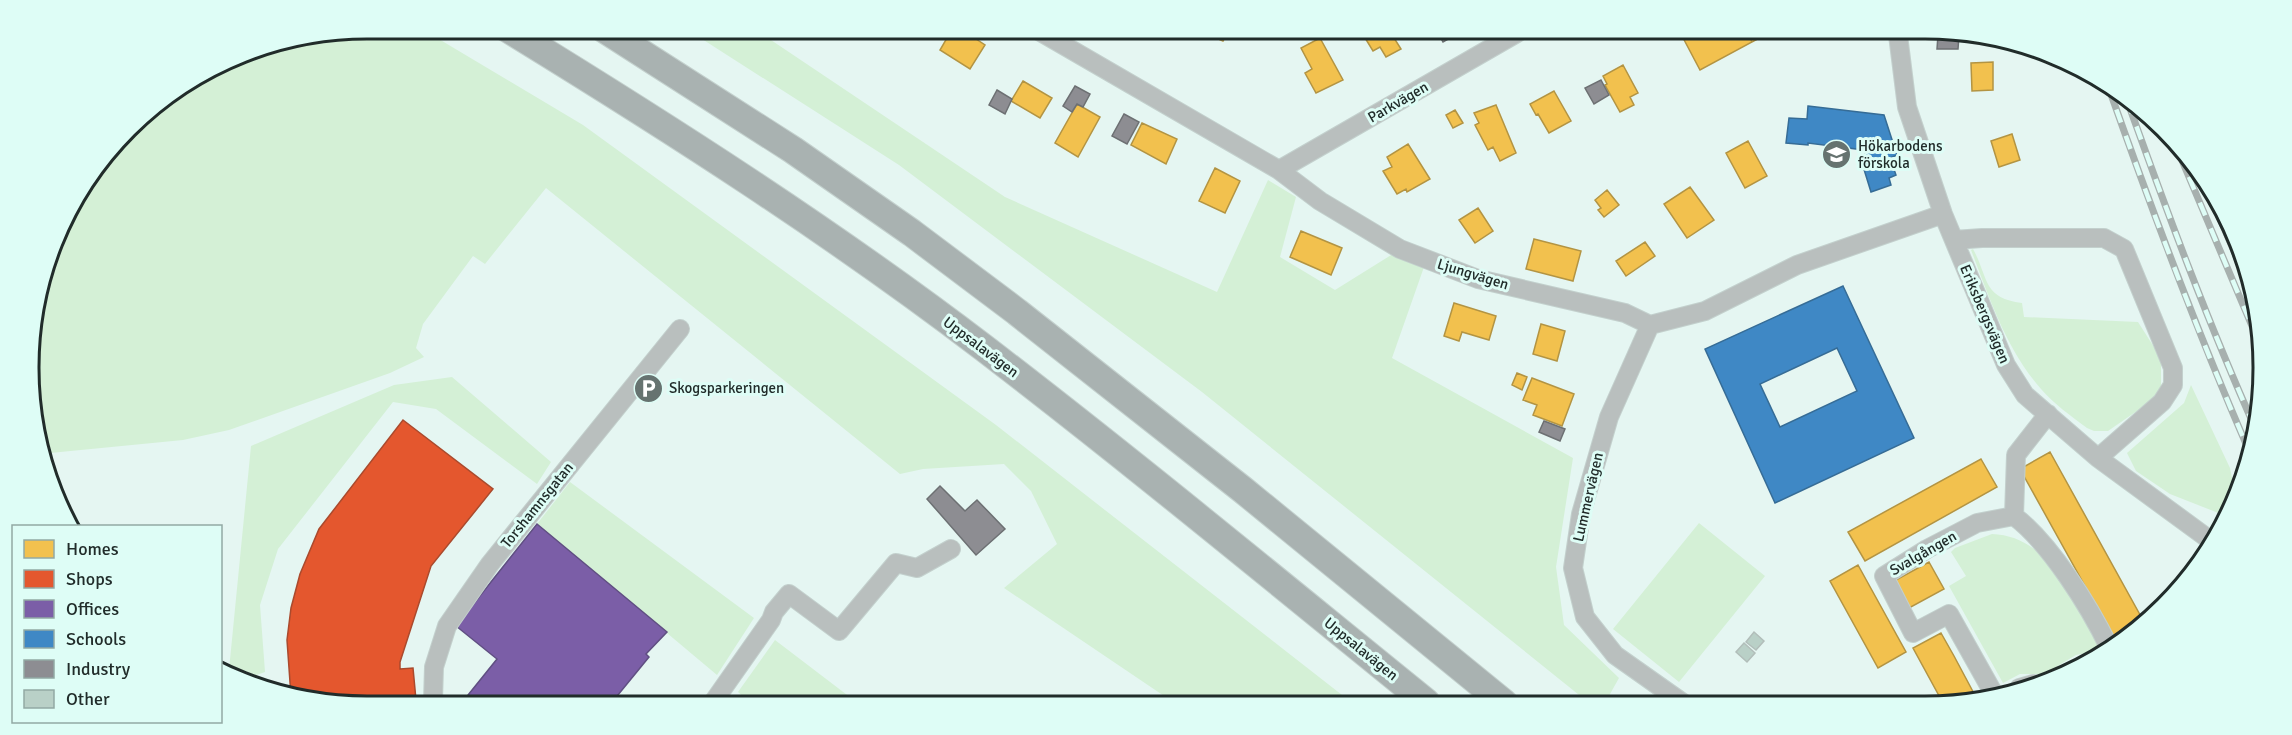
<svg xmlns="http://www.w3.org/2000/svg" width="2292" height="735" viewBox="0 0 2292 735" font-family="Signika,sans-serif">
  <rect width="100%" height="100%" fill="#e5f6f2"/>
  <path fill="#d4f0d6" d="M368,29H422L583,125L996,425L1351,702H1173L1004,588L1057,544L1031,491L1004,464L923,469L900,474L546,188L485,264L473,256L423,324L416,348L424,357L390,373L229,430L183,440L40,454L31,324L64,217L144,113L238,54Z
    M688,30H756L1005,197L1217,292L1268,180L1296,197L1280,257L1335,290L1396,252L1424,267L1392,358L1573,458L1556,567L1564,625L1619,678L1605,703H1589L1202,392L899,165Z
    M1973,249C1989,278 1982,298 2022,303L2024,317L2138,322L2161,358V389L2150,402L2108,431H2094L2087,428C2071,416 2054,404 2041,389C2006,349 1990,299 1971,250Z
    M452,377L551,462L537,484L436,409L393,402L278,549L260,605L265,672L247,678L229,670L251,446L394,385Z
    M2191,385L2230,468L2235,492L2226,516L2170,494L2136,471L2127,453L2184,403Z
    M570,482L754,618L717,675L537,524Z
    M1699,523L1765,576L1679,682L1613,629Z
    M1992,534C2051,536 2077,604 2101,650L2076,655L2044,674H2020L2003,683L1949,586L1966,576L1951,552L1955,548Z
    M775,640L855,701H748L738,692Z"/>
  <path fill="#f2c14e" stroke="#b39443" stroke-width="1.5" d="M888,31H907L903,39Z
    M951,31H964L985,45L970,69L940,50Z
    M1202,32H1228L1223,41Z
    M1362,33H1395L1397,36L1394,38L1401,49L1386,57L1380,47L1373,51Z
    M1681,34H1748L1752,42L1700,70Z
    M1748,34H1767L1752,42Z
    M1320,38L1343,80L1316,93L1305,73L1312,69L1301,48Z
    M1993,62V90L1972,91L1971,63Z
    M1623,65L1638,93L1630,97L1634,105L1620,112L1605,85L1607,84L1603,76Z
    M1023,81L1052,98L1040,118L1011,101Z
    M1554,91L1571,121L1549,133L1538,114L1536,115L1530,104Z
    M1077,104L1100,117L1078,157L1055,143Z
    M1496,105L1516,153L1500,161L1493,147L1488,150L1475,125L1479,123L1474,113Z
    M1455,110L1463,123L1453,128L1446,115Z
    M1142,123L1177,139L1166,164L1131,145Z
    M2012,134L2020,160L1999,167L1991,141Z
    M1748,141L1767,176L1745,188L1726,153Z
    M1408,144L1430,179L1407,192L1406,189L1397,194L1383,171L1392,167L1387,157Z
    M1215,168L1240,181L1225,213L1199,201Z
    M1690,187L1714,220L1687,238L1664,204Z
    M1607,190L1619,205L1604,217L1598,210L1601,208L1595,200Z
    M1478,208L1493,231L1475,243L1459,220Z
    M1301,231L1342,248L1331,275L1290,257Z
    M1534,239L1581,251L1573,281L1526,269Z
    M1645,242L1655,256L1626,276L1616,261Z
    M1454,303L1496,316L1489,340L1462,332L1459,341L1444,336Z
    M1541,324L1565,331L1557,361L1533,354Z
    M1517,373L1527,377L1522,390L1512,385Z
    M1532,378L1574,394L1562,426L1533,415L1537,405L1523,400Z
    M2050,452L2144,622L2116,642L2020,469Z
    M1981,459L1997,487L1865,561L1848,532Z
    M1929,562L1944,589L1909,608L1894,581Z
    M1858,565L1906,652L1878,668L1830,581Z
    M1941,633L1954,656L1978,701L1969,704L1943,703L1913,648Z"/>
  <path fill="#e4572e" stroke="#aa4a2d" stroke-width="1.5" d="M403,420L493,489L431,566L400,662V669L413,668L416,700H301L291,696L287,640L291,608L300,574L319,529Z"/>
  <path fill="#7b5ea7" stroke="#604f82" stroke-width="1.5" d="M537,524L667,632L646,654L649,657L613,701L464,700L497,659L456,626Z"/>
  <path fill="#3f88c5" stroke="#366c96" stroke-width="1.5" fill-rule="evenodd" d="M1808,106L1884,115L1897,155L1890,158L1896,175L1889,178L1891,185L1871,192L1862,163L1867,161L1864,150L1808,143V145L1786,143L1789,118L1807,119Z
    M1843,286L1914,438L1775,503L1705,349ZM1837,348L1857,391L1780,427L1760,384Z"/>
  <path fill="#8d8d92" stroke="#6d7073" stroke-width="1.5" d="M1438,33H1459L1443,42Z
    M1938,35H1959L1958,49H1937Z
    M1601,80L1609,95L1594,104L1585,88Z
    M1075,86L1090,94L1083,107L1077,104L1072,112L1063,106Z
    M997,90L1012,99L1005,114L989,105Z
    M1124,114L1139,122L1127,144L1112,136Z
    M1544,421L1565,429L1560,441L1539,432Z
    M940,486L965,511L977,500L1005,529L976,555L927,499Z"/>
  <path fill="#b9d0c7" stroke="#b2beba" stroke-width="1.5" d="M1754,632L1764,641L1756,650L1746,642Z
    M1744,643L1755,653L1747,662L1736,652Z"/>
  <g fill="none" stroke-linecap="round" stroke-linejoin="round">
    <defs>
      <path id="minor" d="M1039,31L1279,170L1320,201L1400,249L1478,279L1625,313L1650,325L1705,311L1797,265L1943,214
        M1898,35L1907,107L1943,214L2006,365L2025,395L2098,458L2214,543
        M1279,170L1517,33
        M1954,240L1982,238H2104L2124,249L2173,368V385L2162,402L2098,458
        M1650,325L1609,417L1581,514L1573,568L1585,617L1615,655L1683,703
        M2014,516L2016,455L2048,414
        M2019,688L2033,684
        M1995,696L1949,614L1913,633L1884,576L1927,549L1977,523L2014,516C2050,543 2089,606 2109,647
        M433,700L434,667L447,626L490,564L680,329
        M714,701L771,620L774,612L789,594L839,631L896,563L917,568L951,549"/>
      <path id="highway" d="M508,29C671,129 832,232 984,348C1134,463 1279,583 1426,702
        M604,29L793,150L912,233L1017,312L1243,490L1504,703"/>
    </defs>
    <use href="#minor" stroke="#c3d0cd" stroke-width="20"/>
    <use href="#highway" stroke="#c3d0cd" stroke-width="29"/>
    <use href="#minor" stroke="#b9bfbe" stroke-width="18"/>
    <use href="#highway" stroke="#a9b2b1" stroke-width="27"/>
    <defs>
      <path id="rail" d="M2107,83C2151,208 2197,332 2250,453
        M2127,100C2167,212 2208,323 2257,432
        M2178,151L2257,338
        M2201,174L2257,305"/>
    </defs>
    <use href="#rail" stroke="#a7b0ae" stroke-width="7"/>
    <use href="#rail" stroke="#defdf6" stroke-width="4.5" stroke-dasharray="14" stroke-linecap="butt"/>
  </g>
  <defs>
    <symbol id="school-disc" viewBox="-11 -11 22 22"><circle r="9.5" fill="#667370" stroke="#defdf6"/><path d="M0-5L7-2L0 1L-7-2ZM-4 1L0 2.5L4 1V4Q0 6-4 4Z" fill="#fff"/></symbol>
    <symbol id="parking-disc" viewBox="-11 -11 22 22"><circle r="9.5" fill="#667370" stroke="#defdf6"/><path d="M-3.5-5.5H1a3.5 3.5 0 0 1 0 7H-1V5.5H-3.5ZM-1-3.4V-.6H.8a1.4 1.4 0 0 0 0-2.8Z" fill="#fff"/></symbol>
  </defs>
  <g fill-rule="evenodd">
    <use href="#school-disc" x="1820" y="138" width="33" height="33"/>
    <use href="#parking-disc" x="632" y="372" width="33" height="33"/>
  </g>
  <g text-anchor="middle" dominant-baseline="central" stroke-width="6" stroke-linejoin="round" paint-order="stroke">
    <g font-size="15" fill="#212c2a" stroke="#defdf6">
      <text transform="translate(1398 102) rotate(-30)">Parkvägen</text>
      <text transform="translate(1473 274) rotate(17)">Ljungvägen</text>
      <text transform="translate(1985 314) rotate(67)">Eriksbergsvägen</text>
      <text transform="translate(981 347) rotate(37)">Uppsalavägen</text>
      <text transform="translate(1588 497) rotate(-77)">Lummervägen</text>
      <text transform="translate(537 505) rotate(-51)">Torshamnsgatan</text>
      <text transform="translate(1923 553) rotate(-30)">Svalgången</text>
      <text transform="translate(1361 649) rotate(39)">Uppsalavägen</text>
    </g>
    <g font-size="15" fill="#212c2a" stroke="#defdf6" text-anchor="start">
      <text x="1858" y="146">Hökarbodens<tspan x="1858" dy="17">förskola</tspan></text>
      <text x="669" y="388">Skogsparkeringen</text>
    </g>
  </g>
  <path d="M0 0H2292V735H0ZM367 39H1925A328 328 0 0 1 2253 367V368A328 328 0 0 1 1925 696H367A328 328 0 0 1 39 368V367A328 328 0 0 1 367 39Z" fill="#defdf6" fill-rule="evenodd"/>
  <path fill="none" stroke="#212c2a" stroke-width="3" d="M367 39H1925A328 328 0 0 1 2253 367V368A328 328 0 0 1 1925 696H367A328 328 0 0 1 39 368V367A328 328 0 0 1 367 39Z"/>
  <rect x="12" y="525" width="210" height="198" fill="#defdf6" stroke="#92a9a4" stroke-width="1.5"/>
  <rect x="24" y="540" width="30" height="18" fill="#f2c14e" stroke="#92a9a4" stroke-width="1.5"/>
  <text x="66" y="555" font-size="18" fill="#212c2a">Homes</text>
  <rect x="24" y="570" width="30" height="18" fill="#e4572e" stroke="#92a9a4" stroke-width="1.5"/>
  <text x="66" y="585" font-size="18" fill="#212c2a">Shops</text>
  <rect x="24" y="600" width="30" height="18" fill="#7b5ea7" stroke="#92a9a4" stroke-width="1.5"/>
  <text x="66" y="615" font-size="18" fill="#212c2a">Offices</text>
  <rect x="24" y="630" width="30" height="18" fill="#3f88c5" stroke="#92a9a4" stroke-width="1.5"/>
  <text x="66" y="645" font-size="18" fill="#212c2a">Schools</text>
  <rect x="24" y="660" width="30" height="18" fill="#8d8d92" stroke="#92a9a4" stroke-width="1.5"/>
  <text x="66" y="675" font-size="18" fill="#212c2a">Industry</text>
  <rect x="24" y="690" width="30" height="18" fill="#b9d0c7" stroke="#92a9a4" stroke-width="1.5"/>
  <text x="66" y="705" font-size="18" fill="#212c2a">Other</text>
</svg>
